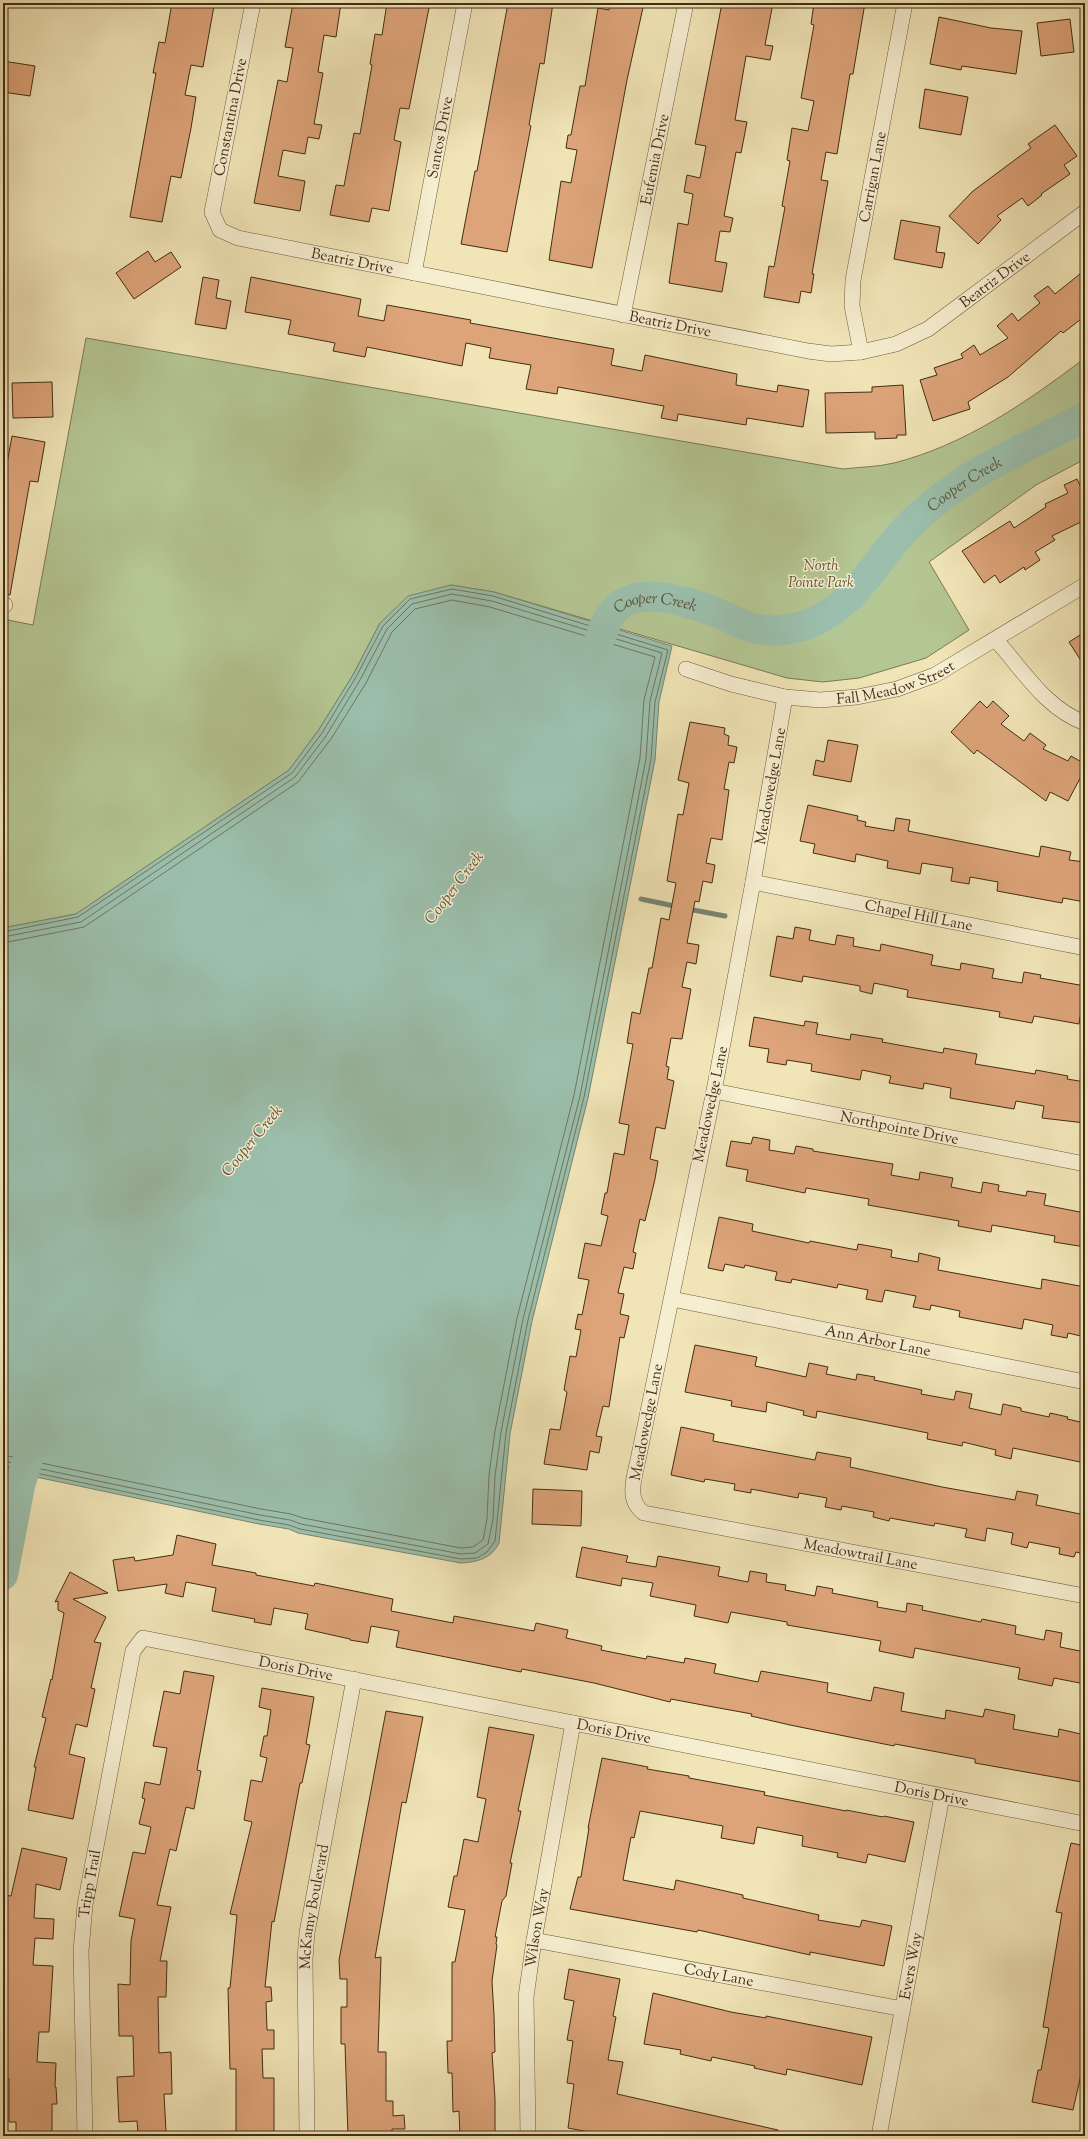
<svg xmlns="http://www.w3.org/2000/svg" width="1088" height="2139" font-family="'Sorts Mill Goudy',serif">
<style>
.green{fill:#b4c693;stroke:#7c7a54}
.water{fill:#9bbfac;stroke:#78856f}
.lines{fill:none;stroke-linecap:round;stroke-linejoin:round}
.shore{stroke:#6f7660;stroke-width:1}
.stream{stroke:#78856f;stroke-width:5}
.river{stroke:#9bbfac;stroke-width:30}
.building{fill:#dda479;stroke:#432d14}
.street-casing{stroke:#6e5b3d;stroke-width:16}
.street{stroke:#f6eed0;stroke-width:15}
.labels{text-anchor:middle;stroke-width:3;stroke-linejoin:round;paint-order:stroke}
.street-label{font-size:15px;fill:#432d14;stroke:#f6eed0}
.park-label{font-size:15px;font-style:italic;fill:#5f5334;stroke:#f6eed0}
.water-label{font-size:16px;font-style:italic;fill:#59523a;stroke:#f6eed0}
</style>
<rect width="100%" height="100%" fill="#f1e5b7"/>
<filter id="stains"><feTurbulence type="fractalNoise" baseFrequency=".005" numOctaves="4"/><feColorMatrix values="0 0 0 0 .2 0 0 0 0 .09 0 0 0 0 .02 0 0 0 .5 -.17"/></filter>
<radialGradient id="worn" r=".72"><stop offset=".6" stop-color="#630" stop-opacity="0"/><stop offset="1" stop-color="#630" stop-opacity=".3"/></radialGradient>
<path class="green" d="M86,338L843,469C859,467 878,467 894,463C965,445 1027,402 1085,358V459L1036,485L929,562L969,630L926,658L859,678L823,682L787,678L494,592L451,585L380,623L353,675L318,731L289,770L76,914L3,928V619L33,625Z"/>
<path class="water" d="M451,585L494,592L672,646L659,702L655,760L588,1098L532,1321L510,1434L499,1543C491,1559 477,1562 461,1563L298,1533L289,1529L259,1524L3,1470V928L76,914L289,770L318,731L353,675L380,623L408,596Z"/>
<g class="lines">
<g class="shore">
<path d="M3,932L78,917L292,773L322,733L356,677L383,626L410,599L452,589L493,596L668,650L655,702L651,759L584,1097L528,1320L506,1433L495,1541L487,1552L477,1558L461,1559L300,1529L289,1525L259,1520L3,1466"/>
<path d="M3,937L81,922L295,777L326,736L360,680L387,629L412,604L452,594L492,601L662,653L650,701L646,759L580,1096L523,1319L501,1432L495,1476L493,1519L488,1544L475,1553L461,1554L301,1524L290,1520L260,1515L3,1461"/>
<path d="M3,943L84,927L298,782L331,739L366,683L392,632L415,609L452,600L490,607L655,657L644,700L640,758L574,1095L517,1318L495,1431L489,1475L487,1519L483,1540L473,1547L461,1548L303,1518L291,1514L261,1509L3,1455"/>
</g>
<g class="stream">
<path d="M641,899L679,907"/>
<path d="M688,909L725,916"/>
</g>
<g class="river">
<path id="s1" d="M591,664C597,647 602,627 612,613C634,582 693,603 722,615C732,619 742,625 753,628C769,632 788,631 805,625C850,610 872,568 901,534C911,523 922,513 933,504C977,467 1034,444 1085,417"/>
<path d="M3,1575L20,1486L35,1435"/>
</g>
</g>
<g class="building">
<path d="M172,3H195L214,6L203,67L191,65L185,95L196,97L191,128L181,178L171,176L162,222L130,217L156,73H153L159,42L165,43Z"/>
<path d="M293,3H341L336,37L324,35L318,72L323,73L314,124L322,125L319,139L308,137L305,154L283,150L278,176L305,181L300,211L254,203L278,80L287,82L293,48L285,47Z"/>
<path d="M387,3H430L409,109L400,108L394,140L401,142L389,211L372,208L369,222L330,215L336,185L344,186L354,133L360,134L372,65L370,64L375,34L382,35Z"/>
<path d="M508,3H553L544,64L540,63L529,125L531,126L507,252L461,244L475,171H477Z"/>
<path d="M610,3H644L627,80L592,268L549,260L561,181L571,183L577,150L566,148L568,135H571L580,86H585L598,8L609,10Z"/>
<path d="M722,3H773L765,45L773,46L770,60L746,56L735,120L747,122L741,153L736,152L724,216L733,218L730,232L720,231L715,261L727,263L722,292L669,283L678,223L688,225L693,194L684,192L687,175L700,178L706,146L695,144Z"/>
<path d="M814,3H865L853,74H850L837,154L826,152L821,180L828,181L812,274H814L811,293L801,291L799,303L764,297L769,266L774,267L785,207L782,206L790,161L787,160L792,128L808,131L814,101L801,98L814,25L811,24Z"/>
<path d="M939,17L991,28L1022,31L1016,74L962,66L961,70L930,64Z"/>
<path d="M1070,19L1074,52L1041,56L1037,23Z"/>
<path d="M3,61L35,66L30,96L3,92Z"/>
<path d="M925,89L968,97L961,135L919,128Z"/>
<path d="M1055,125L1077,156L1064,165L1070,174L1041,194L1042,195L1028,206L1022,198L997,216L1001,220L978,244L949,216L973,191L1031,148L1028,144Z"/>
<path d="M901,220L940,227L936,252L945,253L942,268L894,259Z"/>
<path d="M148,251L155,262L171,252L181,267L134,299L116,273Z"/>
<path d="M1085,270V316L1063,333L1061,331L1008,377L968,402L970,409L933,421L920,380L937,375L934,368L963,358L961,354L974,345L980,355L1008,338L997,326L1012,313L1018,321L1040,303L1034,296L1048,286L1055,294Z"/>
<path d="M203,277L219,280L216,298L231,301L226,329L195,324Z"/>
<path d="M251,277L361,299L358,316L384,321L387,305L471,320L470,323L614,349L611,365L642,371L645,355L737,374L736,385L777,392L778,385L809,390L803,427L747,418L746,425L678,414L677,421L661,418L664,406L558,387L557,394L526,389L531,365L489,358L491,348L466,343L462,366L367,347L365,357L333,351L335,343L288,334L291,320L245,312Z"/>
<path d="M52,382L53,417L13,418L12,383Z"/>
<path d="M903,385L906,435H897V438L875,439V432L826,433L825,393L872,392V387Z"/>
<path d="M12,436L45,442L38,482L30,481L10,595L3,594V485Z"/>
<path d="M1077,479L1085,496V520L1052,536L1055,540L1035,552L1040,560L1025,570L1024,567L1000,583L995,575L984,583L962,551L1010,521L1014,528L1046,507L1045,504L1068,493L1064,485Z"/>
<path d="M1085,632V667L1069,642Z"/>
<path d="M980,701L987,708L993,701L1009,716L1001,724L1024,741L1030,733L1046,745L1043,749L1068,761L1071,756L1085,764V769L1068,801L1050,792L1046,801L977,750L974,754L951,732Z"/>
<path d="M690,722L725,728L724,734L729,736L728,745L737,747L734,763L729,762L724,789L729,790L722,840L711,838L706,863L715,865L712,883L703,881L699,902L695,901L687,943L699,945L696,964L687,962L682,987L691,989L682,1039L671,1038L666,1066L669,1067L667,1079L674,1081L665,1129L656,1127L650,1159L658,1161L655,1179L645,1221L640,1219L633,1252L636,1253L633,1269L624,1267L618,1293L624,1294L620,1314L629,1316L624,1338L620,1337L609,1407L603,1406L596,1436L602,1437L599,1453L590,1451L587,1470L544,1464L550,1429L560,1430L567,1392L564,1390L570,1356L576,1357L581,1330L575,1329L578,1314L582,1315L589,1280L578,1278L585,1243L601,1246L608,1216L601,1214L605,1193H607L614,1153L624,1155L629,1125L619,1123L633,1044L627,1043L632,1012L640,1014L649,968H652L661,918L669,920L676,883L667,881L678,814L683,815L689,783L678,780Z"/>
<path d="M828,740L858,745L851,782L813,775L816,760L824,762Z"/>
<path d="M808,805L858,816L857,820L866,822L865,826L894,831L896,818L910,820L908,831L1039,857L1041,846L1071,852L1069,860L1085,862V902L1063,898L1062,903L997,891L998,882L970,877L969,884L951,881L953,868L922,863L920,874L887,868L888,861L856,854L855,862L813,853L815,844L800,841Z"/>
<path d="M795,927L811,930L809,940L835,945L837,935L854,938L853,946L880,951L881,944L933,955L931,965L960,970L961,963L994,969L992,978L1022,983L1024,972L1041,975L1040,978L1085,986L1079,1024L1034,1016L1032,1023L999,1017L1000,1012L907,997L908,990L874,983L872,994L860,991V986L803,976L802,982L770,976L777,936L793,939Z"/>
<path d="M754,1017L804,1026L805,1021L818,1023L816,1034L850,1040L851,1034L883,1039L882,1042L943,1053L944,1048L977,1054L975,1064L1035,1074L1036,1070L1068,1076L1067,1079L1085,1082V1123L1042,1118L1044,1106L1016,1101L1014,1109L950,1098L951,1088L924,1083L923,1089L889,1083L891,1076L862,1070L860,1080L811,1071L812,1064L787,1060L786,1065L767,1062L769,1049L749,1046Z"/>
<path d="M753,1137L770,1140L769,1150L794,1154L796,1146L813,1149V1151L893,1164L891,1175L919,1180L920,1172L953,1178L951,1187L981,1193L983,1182L999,1185L998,1191L1026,1196L1027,1191L1046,1194L1044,1205L1085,1213V1247L1054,1242L1055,1236L992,1225L991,1232L958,1226L959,1221L868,1205L869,1199L806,1188L805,1193L746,1181L748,1170L726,1166L731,1141L751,1144Z"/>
<path d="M719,1217L753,1224L752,1231L809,1243L810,1241L857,1250L858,1244L892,1250L891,1257L918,1262L919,1253L940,1258L938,1270L1041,1289L1042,1279L1085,1287V1337L1068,1333L1067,1338L1051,1335L1053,1325L1024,1319L1022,1329L959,1317L960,1311L931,1305L930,1310L913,1307L916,1296L885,1290L882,1302L866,1299L868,1290L838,1284L837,1288L792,1279L791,1283L775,1280L777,1272L745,1265L744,1268L725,1264L723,1271L708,1268Z"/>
<path d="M695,1345L757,1357L755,1366L806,1377L809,1363L828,1367L826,1374L856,1380L857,1374L875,1377L874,1380L922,1390L921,1394L954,1400L956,1391L972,1394L969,1408L1001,1415L1003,1404L1021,1408V1411L1049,1417L1050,1413L1068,1417L1067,1419L1085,1423V1463L1013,1448L1011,1459L995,1455L996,1450L963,1442L962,1446L927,1439L928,1433L817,1411L816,1418L803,1415L804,1411L767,1402L766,1412L731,1406L732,1401L685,1392Z"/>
<path d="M681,1427L714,1434L713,1441L815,1460L817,1452L851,1458L850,1467L942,1487L1015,1500L1017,1491L1038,1495L1036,1505L1085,1515V1554L1076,1552L1074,1557L1059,1554L1060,1548L1029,1542L1027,1548L1011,1544L1013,1533L987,1528L985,1541L965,1537L967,1529L935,1523L934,1526L890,1518L889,1521L873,1517L874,1512L842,1506L841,1510L825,1507L827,1498L799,1493L798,1498L751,1489V1493L734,1490L735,1484L705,1479L704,1482L671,1475Z"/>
<path d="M533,1489L582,1491L581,1526L532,1524Z"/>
<path d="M177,1535L216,1544L212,1565L256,1573V1575L314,1586L315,1583L393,1599L391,1611L453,1623L454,1616L534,1631L536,1623L568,1630L566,1638L602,1646L601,1650L646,1659L647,1656L684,1663L685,1658L716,1664L714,1673L758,1682L761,1671L828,1683L827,1692L871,1701L874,1687L904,1693L901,1711L945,1719L946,1710L983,1717L985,1709L1015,1715L1013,1729L1058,1737L1059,1729L1085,1735V1765L1082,1782L975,1763V1759L895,1744L894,1746L790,1725L751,1716L752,1714L708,1706L671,1699L670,1702L594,1683L522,1669L521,1672L396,1647L399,1631L371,1626L368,1643L350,1640V1639L305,1629L308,1614L274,1608L271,1625L254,1622L255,1619L212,1611L216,1588L186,1582L183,1597L165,1593L167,1584L118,1591L113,1560L134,1557L135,1561L173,1555Z"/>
<path d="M582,1547L628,1556L626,1562L656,1567L658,1556L720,1567L718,1576L748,1582L750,1571L767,1574L766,1582L786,1585L785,1590L815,1596L817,1586L833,1589L832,1593L878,1602L877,1607L906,1612L907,1603L923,1606L922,1610L981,1622L982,1619L1016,1626L1015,1634L1044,1640L1046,1630L1062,1633L1060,1647L1085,1652V1684L1054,1678L1052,1686L1018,1679L1020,1668L915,1648L913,1658L879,1651L881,1641L787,1625V1622L731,1612L728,1623L694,1616L696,1605L650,1596L653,1583L622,1578L621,1586L576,1577Z"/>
<path d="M70,1572L108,1593L73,1599L106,1617L94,1642L101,1643L91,1688L95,1689L87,1727L76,1724L69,1754L85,1758L73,1819L28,1810L36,1767H34L46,1718L42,1717L51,1679L52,1680L64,1613L58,1610V1601L55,1602Z"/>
<path d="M184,1671L214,1676L197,1770L201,1771L194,1809L186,1807L176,1851L170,1849L157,1905L171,1907L160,1961H167L166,1997H158L159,2053L171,2052L172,2094H164L166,2132L138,2133L137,2121L119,2122L117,2077L134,2076L133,2036H119L118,1984L130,1985L131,1941L135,1919L119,1916L133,1852L145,1854L151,1827L139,1824L145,1799L142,1798L145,1782L160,1785L167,1748L153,1746L164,1691L180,1694Z"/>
<path d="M262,1688L314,1697L306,1744L310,1745L302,1783H300L274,1922L272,1921L265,1987H271L272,2001L266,2002L267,2030H274V2049H262L263,2078H274V2136H236V2069H230L228,1988H230L237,1915L230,1914L252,1822L244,1820L251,1780L262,1782L267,1758L260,1756L264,1736H267L271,1710L259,1707Z"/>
<path d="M386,1711L423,1717L406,1803L402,1802L375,1958L381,1957L378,2052H386V2101H393V2116L404,2115L405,2129H392V2136H348L345,2044H341V2007H347V1979H340L339,1960Z"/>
<path d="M489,1727L534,1735L518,1811H521L510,1863H512L506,1896L502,1901L495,1937H497L496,1944L497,1945L492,1981L494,2015L495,2052L492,2053L495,2099V2136H460L459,2111L453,2112L452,2073H448L447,2041H452V1962H455L465,1910L448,1907L454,1876H457L464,1839L478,1842L486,1799L477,1797Z"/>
<path d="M602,1758L648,1767L647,1769L689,1776V1778L765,1792L764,1795L846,1811V1810L883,1817L884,1816L914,1822L905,1862L868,1854L866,1863L837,1857L838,1853L802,1846L803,1836L757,1827L754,1844L721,1838L723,1826L640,1811L634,1838L631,1837L623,1880L674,1890L676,1880L743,1895V1898L819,1915L818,1920L860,1927L862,1920L892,1926L884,1966L810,1952V1955L698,1930L697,1932L570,1909L578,1877H581L589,1828H588Z"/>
<path d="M1071,1843L1085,1846V2057L1073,2110L1032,2102L1038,2070H1041L1049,2028L1043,2027L1062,1913L1056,1912Z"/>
<path d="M22,1848L67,1858L60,1890L36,1884L34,1918L54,1919L53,1939L35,1938L33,1965L53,1966L49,2032H39L37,2062L56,2063L55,2087H56L57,2104H52V2136H16V2122H9V2079H3L6,2031H3V1895L11,1896Z"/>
<path d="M569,1969L620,1979L613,2016L616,2017L608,2060L623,2062L617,2094L778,2130V2136H610L568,2128L574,2084L567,2083L573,2041L567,2040L574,2001L564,1999Z"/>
<path d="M653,1993L731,2012L766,2018V2016L872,2037L862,2085L787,2069L786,2075L754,2068L755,2066L712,2057L711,2061L680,2054L681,2050L644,2044Z"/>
</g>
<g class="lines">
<defs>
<g id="street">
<path id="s2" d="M253,3L212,212L220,230L238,238L808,351L831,354L861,352L896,344L928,329L1085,212"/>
<path id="s3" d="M414,273L465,3"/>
<path id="s4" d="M623,315L686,3"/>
<path id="s5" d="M861,352L852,306L853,280L905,3"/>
<path d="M3,604L5,605"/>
<path d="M996,640C1023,670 1045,708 1085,723"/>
<path id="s6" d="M686,669L731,684L785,697L820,700L857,697L897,689L935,675L1085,585"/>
<path id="s7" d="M785,697L753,882L714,1091L638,1460C634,1478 626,1501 644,1513L1085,1596"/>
<path id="s8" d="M753,882L1085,948"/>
<path id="s9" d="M714,1091L1085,1164"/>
<path id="s10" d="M672,1299L1085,1382"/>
<path id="s11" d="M534,1940L903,2009"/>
<path id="s12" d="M85,2136L81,1951L85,1905L133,1651L143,1638L1085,1824"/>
<path id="s13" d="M307,2136L305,1959L307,1933L354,1679"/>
<path id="s14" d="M528,2136L526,1997L534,1940L573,1723"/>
<path id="s15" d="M879,2136L942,1796"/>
</g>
</defs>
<use href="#street" class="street-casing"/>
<use href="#street" class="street"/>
</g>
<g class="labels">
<g class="street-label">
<text transform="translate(230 117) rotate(-79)" y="5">Constantina Drive</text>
<text dy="5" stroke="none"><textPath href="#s3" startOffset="138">Santos Drive</textPath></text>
<text dy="5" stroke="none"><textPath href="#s4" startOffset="159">Eufemia Drive</textPath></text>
<text dy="5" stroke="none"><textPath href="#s5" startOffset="178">Carrigan Lane</textPath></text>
<text dy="5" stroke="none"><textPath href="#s2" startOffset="369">Beatriz Drive</textPath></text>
<text dy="5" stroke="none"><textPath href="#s2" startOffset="1041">Beatriz Drive</textPath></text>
<text dy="5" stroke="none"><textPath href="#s2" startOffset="693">Beatriz Drive</textPath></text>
<text dy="5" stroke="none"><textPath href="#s6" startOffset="216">Fall Meadow Street</textPath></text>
<text transform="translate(770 786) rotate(-80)" y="5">Meadowedge Lane</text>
<text dy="5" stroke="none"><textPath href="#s8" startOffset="169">Chapel Hill Lane</textPath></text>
<text transform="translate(710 1104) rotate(-78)" y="5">Meadowedge Lane</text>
<text dy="5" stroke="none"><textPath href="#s9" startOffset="189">Northpointe Drive</textPath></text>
<text dy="5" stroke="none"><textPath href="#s10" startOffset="210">Ann Arbor Lane</textPath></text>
<text transform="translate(646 1422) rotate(-79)" y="5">Meadowedge Lane</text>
<text dy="5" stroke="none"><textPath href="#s7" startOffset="1055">Meadowtrail Lane</textPath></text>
<text dy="5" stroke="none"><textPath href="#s12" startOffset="662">Doris Drive</textPath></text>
<text dy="5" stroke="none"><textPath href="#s12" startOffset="986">Doris Drive</textPath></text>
<text dy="5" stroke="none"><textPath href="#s12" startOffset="1310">Doris Drive</textPath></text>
<text dy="5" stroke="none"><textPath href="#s12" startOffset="253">Tripp Trail</textPath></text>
<text dy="5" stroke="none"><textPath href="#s13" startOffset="230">McKamy Boulevard</textPath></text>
<text dy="5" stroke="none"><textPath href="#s14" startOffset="209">Wilson Way</textPath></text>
<text dy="5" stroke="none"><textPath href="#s15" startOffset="173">Evers Way</textPath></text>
<text dy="5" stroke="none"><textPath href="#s11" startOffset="188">Cody Lane</textPath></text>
</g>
<g class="park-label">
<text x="821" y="570">North<tspan x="821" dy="17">Pointe Park</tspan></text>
</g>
<g class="water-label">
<text dy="6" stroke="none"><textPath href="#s1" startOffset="475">Cooper Creek</textPath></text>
<text dy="6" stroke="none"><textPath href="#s1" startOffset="103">Cooper Creek</textPath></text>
<text transform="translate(453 887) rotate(-53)" y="6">Cooper Creek</text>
<text transform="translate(251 1140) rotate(-51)" y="6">Cooper Creek</text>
</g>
</g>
<rect width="1088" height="2139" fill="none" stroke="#f1e5b7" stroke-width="16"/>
<rect x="4" y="4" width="1080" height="2131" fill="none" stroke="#432d14" stroke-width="2"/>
<rect x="8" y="8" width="1072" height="2123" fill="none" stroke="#432d14"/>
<rect width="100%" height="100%" filter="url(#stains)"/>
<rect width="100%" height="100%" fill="url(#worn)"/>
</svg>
